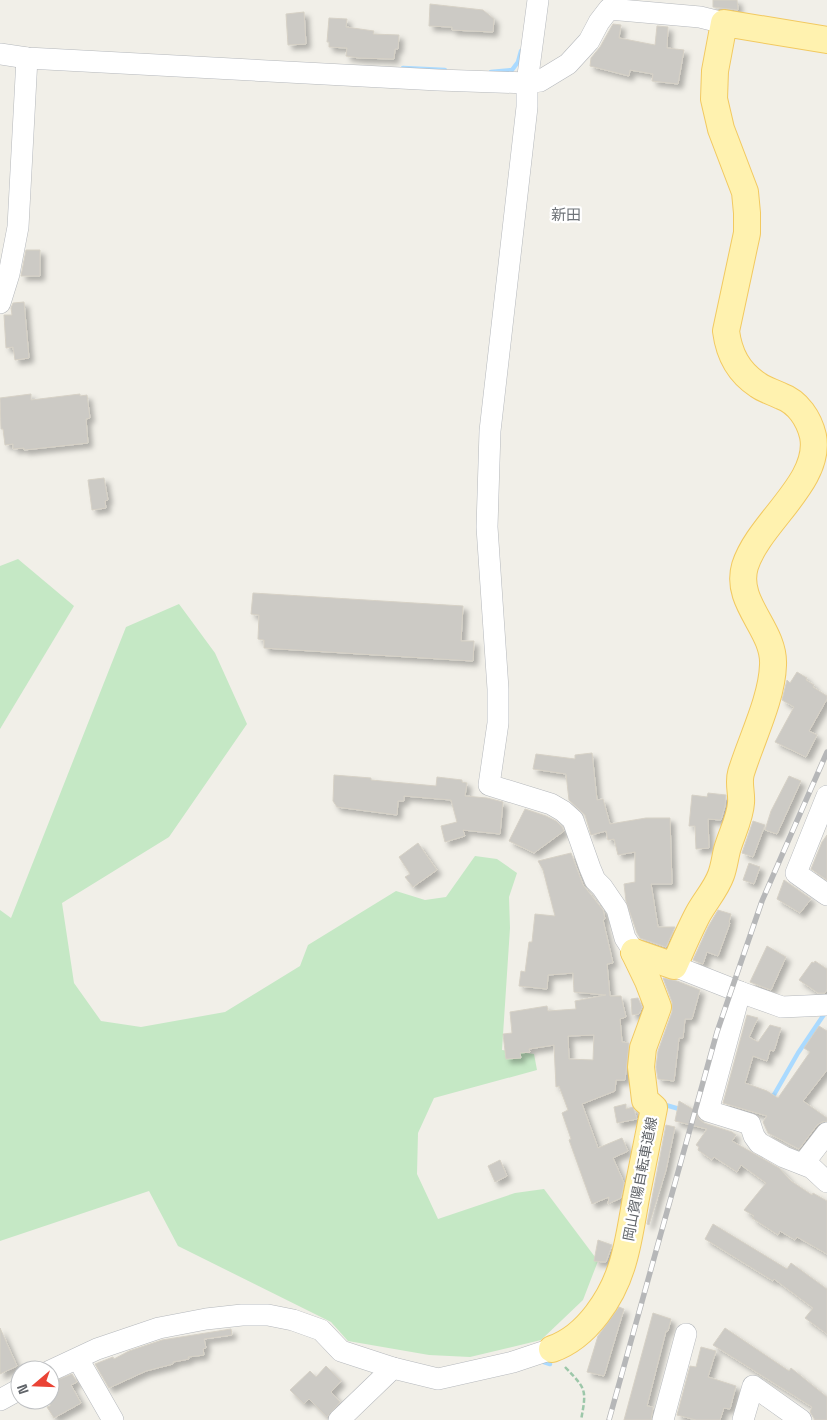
<svg xmlns="http://www.w3.org/2000/svg" width="827" height="1420" font-family="'Space Grotesk','Noto Sans JP',sans-serif">
<style>
.green{fill:#c5e8c5}
.lines{fill:none;stroke-linecap:round;stroke-linejoin:round}
.stream{stroke:#aadaff;stroke-width:4.5}
.building{fill:#cccac5;stroke:#d6d1c6;fill-rule:evenodd;filter:url(#shadow)}
.minor-casing{stroke:#b5b8bc;stroke-width:22}
.major-casing{stroke:#f2c960;stroke-width:28}
.path{stroke:#9cc7a9;stroke-width:2.5;stroke-dasharray:5 2.5;stroke-linecap:butt}
.minor{stroke:#fff;stroke-width:21}
.major{stroke:#fff2af;stroke-width:26}
.rail-casing{stroke:#b6b7b8;stroke-width:5.5}
.rail{stroke:#fff;stroke-width:4;stroke-dasharray:11;stroke-linecap:butt}
.labels{text-anchor:middle;stroke-width:4.5;stroke-linejoin:round;paint-order:stroke}
.street-label{font-size:14px;fill:#5f6368;stroke:#fff}
.neighbourhood-label{font-size:15px;fill:#70757a;stroke:#fff}
</style>
<defs>
<filter id="shadow"><feDropShadow dx="4.5" dy="4.5" stdDeviation="2.5" flood-color="#0004"/></filter>
</defs>
<rect width="100%" height="100%" fill="#f1efe8"/>
<g class="green">
<path d="M18,559L74,606L0,729V566Z"/>
<path d="M179,604L215,653L247,724L169,837L62,903L74,983L101,1021L141,1027L225,1012L300,966L308,945L396,891L425,900L446,897L475,856L497,859L517,873L509,897L510,928L502,1050L534,1054L537,1070L434,1098L418,1133L417,1174L438,1219L515,1193L544,1189L598,1261L583,1300L541,1340L470,1357L429,1355L348,1341L331,1322L178,1246L149,1191L0,1241V910L11,918L126,627Z"/>
</g>
<g class="lines">
<g class="stream">
<path d="M403,68L445,70"/>
<path d="M491,72L512,70L518,62L521,51"/>
<path d="M771,1100L798,1053L825,1013"/>
<path d="M662,1104L683,1110"/>
<path d="M541,1361L550,1364"/>
</g>
</g>
<g class="building">
<path d="M713,0H737L738,10L713,7Z"/>
<path d="M430,4L483,10L494,19L493,32L452,30V27L429,26Z"/>
<path d="M304,12L306,44L288,45L286,14Z"/>
<path d="M329,18L347,19L346,27L374,31L373,34L399,35L398,49H395L394,59L359,58L346,56L347,48L329,47V42H327Z"/>
<path d="M613,24L621,25L619,38L655,45L657,26L668,27L667,48L684,50L678,84L652,81L653,74L630,70L629,76L590,66L591,58L600,47Z"/>
<path d="M26,250H40V276H21Z"/>
<path d="M24,302L29,358L15,360L13,347L6,348L4,315H12L11,308L13,303Z"/>
<path d="M31,394V400L80,394V396L87,395L90,418L86,419L88,443L24,450V448L13,449V444L5,445L3,429H1L0,398Z"/>
<path d="M104,478L108,500L105,501L106,508L92,510L88,480Z"/>
<path d="M253,593L463,606L461,641H474L473,661L264,648V640L258,639L259,615L251,614Z"/>
<path d="M797,672L807,678L806,680L814,685L813,687L827,696V699L809,731L817,735L806,757L775,742L794,707L782,700L787,680L790,683Z"/>
<path d="M592,753L597,800L603,799L610,824L646,818H670L672,884H651L658,927H675L666,947L640,938L637,933L626,901L624,884L635,882V852L618,855L614,839L608,840L606,831L591,835L585,815L569,800L566,774L533,769L536,754L575,759V755Z"/>
<path d="M334,775L371,778V780L436,786L437,777L462,780V782L467,783L465,796L487,798L503,802L500,834L463,830L465,836L445,842L441,826L457,822L451,800L404,796V801H398L397,815L337,807L333,801Z"/>
<path d="M789,776L801,781L777,834L765,830L771,811Z"/>
<path d="M708,793L726,795L725,806L721,820L708,819L709,848L696,849L695,826H689L692,795L707,797Z"/>
<path d="M525,809L546,816L556,821L562,827L564,831L534,853L509,841Z"/>
<path d="M753,821L765,825L753,857L742,853Z"/>
<path d="M827,835V880L811,869L822,842Z"/>
<path d="M418,843L437,870L413,887L405,877L410,874L399,857Z"/>
<path d="M571,853L583,885L603,910L605,919L603,920L613,963L607,964L610,996H621L626,1017L620,1019L622,1042L629,1043L625,1080H616L615,1091L582,1104L598,1148L622,1138L628,1151L613,1158L624,1183L621,1198L608,1204L609,1197L592,1204L569,1140L571,1139L562,1113L568,1110L559,1086L556,1087L554,1045L529,1049L530,1052L520,1053L521,1058L506,1059L503,1034L512,1033L510,1012L547,1006L548,1011L576,1009L575,1001L606,995L574,992L573,973L548,975L547,989L519,986L521,971L525,972L529,942H532L535,914L555,916L543,870L538,861ZM594,1035L593,1060L569,1059L568,1036Z"/>
<path d="M749,863L760,867L754,884L743,880Z"/>
<path d="M784,880L811,899L800,913L777,899Z"/>
<path d="M718,910L731,914L729,922L730,923L718,956L707,952L703,964L693,960L708,927Z"/>
<path d="M767,946L786,957L771,990L750,982Z"/>
<path d="M815,961L827,969V989L825,993H818L799,980L812,962L814,963Z"/>
<path d="M663,978L677,981L700,990L692,1019H685L683,1038H679L674,1081L658,1079L656,1067L658,1051L672,1012V1002Z"/>
<path d="M638,998L642,1007L639,1014L632,1015L631,999Z"/>
<path d="M747,1015L758,1018L749,1037L758,1042L770,1025L781,1028L774,1051L770,1050L767,1061L753,1056L745,1083L767,1091L778,1098L810,1052L804,1048L819,1026L827,1031V1070L803,1101L827,1118V1121L822,1122L817,1125L799,1149L768,1133L763,1122L767,1116L723,1103Z"/>
<path d="M679,1101L696,1111L699,1119L704,1123L732,1132L736,1135L732,1141L779,1168L791,1181L812,1195L813,1193L827,1201V1254L797,1237L795,1240L780,1231L778,1235L752,1218L754,1216L744,1210L766,1183L741,1165L737,1172L714,1157L712,1160L698,1150L699,1147L696,1145L707,1129L675,1121Z"/>
<path d="M626,1104V1109L633,1107L637,1119L617,1123L614,1107Z"/>
<path d="M666,1125L675,1127L666,1170L649,1225L647,1224Z"/>
<path d="M500,1160L507,1176L495,1182L488,1166Z"/>
<path d="M713,1224L787,1269L791,1263L827,1289V1334L805,1318L813,1308L774,1279L773,1281L705,1239Z"/>
<path d="M598,1240L612,1245L606,1262L594,1261Z"/>
<path d="M619,1307L624,1309L604,1376L587,1372L598,1336Z"/>
<path d="M653,1313L671,1319L668,1331H666L647,1406L653,1407L651,1420H624Z"/>
<path d="M0,1328L17,1366L0,1374Z"/>
<path d="M725,1328L789,1371L791,1368L827,1397V1420H815L810,1412L812,1407L713,1345Z"/>
<path d="M231,1329L232,1335L204,1339L206,1348L203,1349L204,1355L188,1357L189,1359L173,1362V1364L146,1371L109,1388L95,1364L113,1357L114,1359L129,1351L162,1340Z"/>
<path d="M701,1347L716,1351L708,1377L736,1386L730,1409L724,1408L720,1420H696L677,1415L690,1366L696,1367Z"/>
<path d="M326,1366L341,1381L331,1392L340,1402L327,1417L309,1399L304,1404L290,1390L310,1371L316,1377Z"/>
<path d="M72,1374L77,1382L71,1385L81,1403L54,1418L47,1407L50,1406V1383Z"/>
</g>
<g class="lines">
<defs>
<g id="minor">
<path d="M538,0L527,83V107L490,431L487,527L498,689V723L489,785L551,804L563,811L573,820L590,868L595,880L602,887L617,909L625,938L634,952"/>
<path d="M0,54L27,58L438,80L527,83L540,81L568,64L589,41L599,22L609,9L700,17L724,23"/>
<path d="M0,303L9,274L18,227L27,58"/>
<path d="M827,796L796,873L827,895"/>
<path d="M674,966L740,992L782,1007L827,1005"/>
<path d="M740,992L708,1111L750,1124L754,1136L759,1143L784,1157L812,1168L827,1182"/>
<path d="M803,1164L827,1133"/>
<path d="M78,1359L113,1420"/>
<path d="M50,1371L97,1349L159,1328L206,1319L242,1315H268L293,1320L321,1330L341,1351L393,1368L438,1379L513,1362L552,1349"/>
<path d="M0,1400L20,1389"/>
<path d="M339,1420L393,1368"/>
<path d="M663,1420L686,1334"/>
<path d="M743,1420L753,1386L801,1420"/>
</g>
<g id="major">
<path d="M634,952L674,966C682,948 689,931 698,914C705,901 716,889 721,875C724,867 725,858 727,850C731,835 740,819 741,803C742,793 738,783 741,773C751,740 772,699 773,665C775,629 734,603 745,566C759,522 822,482 813,436C809,419 798,402 781,396C773,392 765,390 758,385C738,372 729,354 726,331L747,233V213L745,192L721,129L714,99L715,71L724,23L827,40"/>
<path d="M552,1349C587,1337 613,1297 623,1262C629,1242 632,1220 636,1198C642,1168 648,1138 654,1108L645,1100L641,1067L643,1048L658,1007L648,981L634,952"/>
</g>
</defs>
<use href="#minor" class="minor-casing"/>
<use href="#major" class="major-casing"/>
<path class="path" d="M565,1367C586,1389 587,1389 581,1420"/>
<use href="#minor" class="minor"/>
<use href="#major" class="major"/>
<defs>
<path id="rail" d="M609,1420L717,1032L762,901L827,752"/>
</defs>
<use href="#rail" class="rail-casing"/>
<use href="#rail" class="rail"/>
</g>
<g class="labels">
<g class="street-label">
<text transform="translate(640 1179) rotate(-79)" y="5">岡山賀陽自転車道線</text>
</g>
<g class="neighbourhood-label">
<text x="566" y="220">新田</text>
</g>
</g>
<g transform="translate(35 1385) rotate(251)"><circle r="24" fill="#ffffff" stroke="#bfc1c3"/>
<path d="M0-4L9 19L0 12L-9 19Z" fill="#ea4335"/>
<text y="-8" font-size="14" font-weight="bold" text-anchor="middle" fill="#5f6368">N</text>
</g>
</svg>
